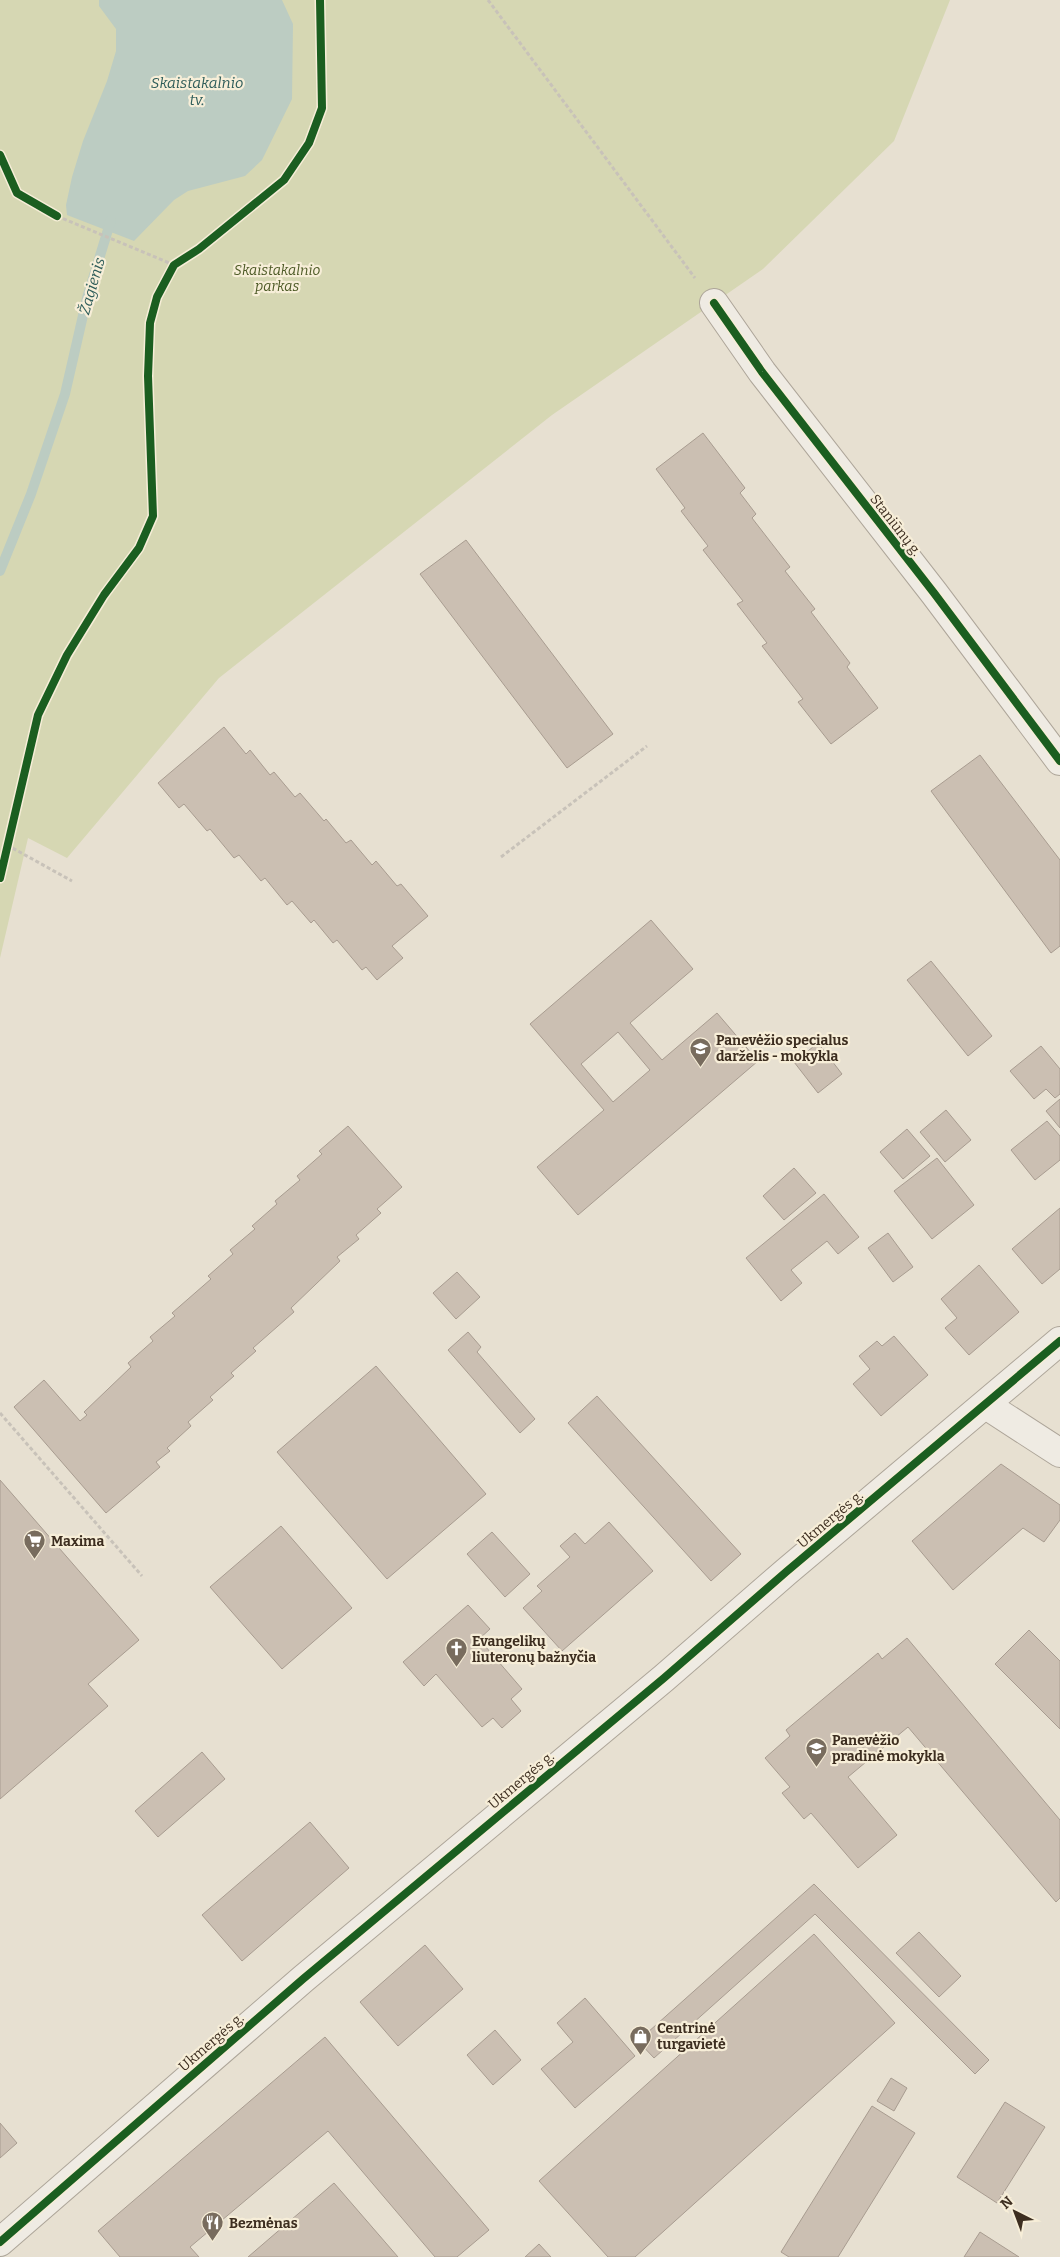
<svg xmlns="http://www.w3.org/2000/svg" width="1060" height="2257" font-family="Bitter,serif">
<style>
.green{fill:#d6d7b3}
.water{fill:#bcccc2}
.lines{fill:none;stroke-linecap:round;stroke-linejoin:round}
.stream{stroke:#bcccc2;stroke-width:10}
.building{fill:#cbbfb2;stroke:#a89c90;fill-rule:evenodd}
.minor-casing{stroke:#ada599;stroke-width:30}
.path{stroke:#c8c2b9;stroke-width:3;stroke-dasharray:4 2.5;stroke-linecap:butt}
.minor{stroke:#efebe3;stroke-width:28}
.cycleway-casing{stroke:#f7eed8;stroke-width:11}
.cycleway{stroke:#1b5e20;stroke-width:8}
.labels{text-anchor:middle;stroke-width:4.5;stroke-linejoin:round;paint-order:stroke}
.park-label{font-size:14px;font-style:italic;fill:#4d5a26;stroke:#f7eed8}
.street-label{font-size:14px;fill:#3d2e20;stroke:#f7eed8}
.poi-label{font-size:14px;font-weight:bold;fill:#3d2e20;stroke:#f7eed8;text-anchor:start}
.water-label{font-size:15px;font-style:italic;fill:#2f5d5a;stroke:#f7eed8}
</style>
<rect width="100%" height="100%" fill="#e7e0d1"/>
<path class="green" d="M0,0H950L894,141L763,269L552,415L219,678L67,858L28,838L0,958Z"/>
<path class="water" d="M99,0H282L293,24L292,99L262,160L245,176L188,191L174,200L134,241L67,215L66,205L72,177L83,141L107,81L116,51V29L99,6Z"/>
<g class="lines">
<path class="stream" d="M0,571L31,494L65,394L87,298L111,220"/>
</g>
<g class="building">
<path d="M703,433L745,488L740,493L756,514L752,518L790,567L785,571L815,609L811,612L850,663L847,667L878,708L831,744L798,702L803,699L762,646L767,643L737,604L743,601L703,550L708,546L681,511L685,508L656,469Z"/>
<path d="M466,540L613,734L567,768L420,574Z"/>
<path d="M224,727L246,754L250,750L270,775L274,772L295,797L300,793L324,821L326,819L346,843L351,840L372,865L376,861L397,886L401,884L428,916L392,946L403,958L377,980L366,967L362,970L337,940L333,943L314,920L311,923L292,901L287,905L265,878L261,881L239,855L234,858L210,829L207,831L184,804L179,808L158,783Z"/>
<path d="M980,755L1060,860V946L1051,953L931,791Z"/>
<path d="M651,920L693,969L630,1023L662,1060L717,1013L758,1061L578,1215L537,1167L604,1110L530,1024ZM618,1032L650,1070L613,1102L581,1064Z"/>
<path d="M931,961L992,1036L968,1056L907,980Z"/>
<path d="M818,1043L842,1074L818,1093L794,1062Z"/>
<path d="M1041,1046L1060,1069V1094L1055,1098L1046,1089L1034,1099L1010,1071Z"/>
<path d="M1060,1099V1128L1046,1111Z"/>
<path d="M946,1110L971,1140L945,1162L920,1132Z"/>
<path d="M1047,1121L1060,1136V1160L1035,1180L1011,1150Z"/>
<path d="M348,1126L402,1187L377,1209L381,1213L356,1235L359,1239L337,1257L340,1261L291,1308L294,1312L253,1348L256,1351L231,1373L234,1376L210,1397L213,1400L188,1422L191,1426L167,1448L170,1451L156,1462L160,1467L106,1513L14,1407L44,1380L80,1421L87,1415L84,1412L131,1367L128,1363L153,1341L150,1337L175,1316L172,1313L211,1279L208,1276L233,1254L230,1250L255,1229L252,1226L277,1204L275,1201L300,1180L297,1176L322,1154L319,1151Z"/>
<path d="M907,1129L930,1156L903,1179L880,1152Z"/>
<path d="M937,1158L974,1205L932,1239L894,1191Z"/>
<path d="M794,1168L816,1193L784,1220L763,1196Z"/>
<path d="M824,1194L859,1237L838,1254L827,1241L791,1270L802,1283L781,1301L746,1258Z"/>
<path d="M1060,1208V1269L1042,1284L1012,1249Z"/>
<path d="M888,1233L913,1267L893,1282L868,1248Z"/>
<path d="M979,1265L1019,1312L969,1355L945,1328L957,1318L941,1299Z"/>
<path d="M457,1272L480,1297L456,1319L433,1293Z"/>
<path d="M468,1332L481,1347L477,1352L535,1419L520,1433L448,1350Z"/>
<path d="M894,1336L928,1375L881,1416L853,1384L870,1369L859,1356L877,1341L882,1346Z"/>
<path d="M376,1366L486,1494L387,1579L277,1452Z"/>
<path d="M597,1396L741,1554L711,1581L568,1423Z"/>
<path d="M1001,1464L1060,1505V1520L1044,1542L1023,1528L953,1590L912,1541Z"/>
<path d="M0,1480L139,1640L88,1684L108,1706L0,1799Z"/>
<path d="M609,1522L653,1571L562,1651L523,1608L542,1591L537,1586L570,1557L560,1546L575,1533L585,1544Z"/>
<path d="M281,1526L352,1608L282,1669L210,1587Z"/>
<path d="M492,1532L530,1574L505,1597L467,1554Z"/>
<path d="M468,1605L490,1629L479,1639L522,1689L511,1699L521,1711L502,1728L493,1718L482,1727L436,1674L424,1686L403,1662Z"/>
<path d="M1029,1630L1060,1661V1729L995,1664Z"/>
<path d="M907,1638L1060,1820V1898L1056,1902L908,1727L848,1777L897,1835L858,1868L811,1813L804,1819L782,1793L790,1787L765,1758L790,1736L786,1730L878,1653L882,1659Z"/>
<path d="M202,1752L225,1779L158,1837L135,1811Z"/>
<path d="M310,1822L349,1868L242,1961L202,1915Z"/>
<path d="M814,1884L989,2060L975,2074L815,1914L654,2058L638,2041Z"/>
<path d="M919,1932L961,1976L939,1997L896,1953Z"/>
<path d="M814,1934L895,2023L635,2257H608L539,2181Z"/>
<path d="M425,1945L463,1989L398,2046L360,2002Z"/>
<path d="M585,1998L635,2056L575,2108L541,2069L573,2042L557,2023Z"/>
<path d="M495,2030L521,2060L493,2085L467,2055Z"/>
<path d="M325,2037L489,2230L457,2257H435L328,2131L190,2247L199,2257H120L98,2231Z"/>
<path d="M891,2078L907,2088L894,2111L877,2101Z"/>
<path d="M1005,2102L1045,2127L997,2203L957,2177Z"/>
<path d="M872,2106L915,2133L838,2257H789L781,2252Z"/>
<path d="M0,2123L17,2143L0,2158Z"/>
<path d="M334,2183L398,2257H248Z"/>
<path d="M980,2232L1019,2257H964Z"/>
<path d="M539,2244L551,2257H525Z"/>
</g>
<g class="lines">
<defs>
<g id="minor">
<path d="M714,303L762,372L934,593L1060,761"/>
<path d="M986,1405L1060,1453"/>
<path d="M0,2242L303,1979L664,1678L786,1572L1060,1341"/>
</g>
</defs>
<use href="#minor" class="minor-casing"/>
<g class="path">
<path d="M488,0L695,278"/>
<path d="M57,216L174,265"/>
<path d="M7,845L72,881"/>
<path d="M501,857L647,746"/>
<path d="M0,1413L142,1576"/>
</g>
<use href="#minor" class="minor"/>
<defs>
<g id="cycleway">
<path d="M0,155L17,193L57,216"/>
<path d="M714,303L762,372L934,593L1060,761"/>
<path d="M0,878L38,715L67,655L104,595L139,548L153,516L148,376L150,323L157,297L174,265L199,249L284,180L309,143L322,108L320,0"/>
<path d="M0,2242L303,1979L664,1678L786,1572L1060,1341"/>
</g>
</defs>
<use href="#cycleway" class="cycleway-casing"/>
<use href="#cycleway" class="cycleway"/>
</g>
<defs>
<symbol id="school-pin" viewBox="-11 -11 22 30"><path d="M0 17L-7.5 6A9.5 9.5 0 1 1 7.5 6Z" fill="#786c5e" stroke="#f7eed8"/><path d="M0-5L7-2L0 1L-7-2ZM-4 1L0 2.5L4 1V4Q0 6-4 4Z" fill="#fff"/></symbol>
<symbol id="supermarket-pin" viewBox="-11 -11 22 30"><path d="M0 17L-7.5 6A9.5 9.5 0 1 1 7.5 6Z" fill="#786c5e" stroke="#f7eed8"/><path d="M-6-5.5h2.5l.6 2H6L4.5 2H-2.5L-4.4-4H-6ZM-1.5 3.2a1.3 1.3 0 1 0 .1 0ZM3 3.2a1.3 1.3 0 1 0 .1 0Z" fill="#fff"/></symbol>
<symbol id="church-pin" viewBox="-11 -11 22 30"><path d="M0 17L-7.5 6A9.5 9.5 0 1 1 7.5 6Z" fill="#786c5e" stroke="#f7eed8"/><path d="M-1.2-6h2.4v3.5h3.3v2.4h-3.3V6h-2.4V-.1h-3.3v-2.4h3.3Z" fill="#fff"/></symbol>
<symbol id="shop-pin" viewBox="-11 -11 22 30"><path d="M0 17L-7.5 6A9.5 9.5 0 1 1 7.5 6Z" fill="#786c5e" stroke="#f7eed8"/><path d="M-5-2.5h2.3a2.7 3.5 0 0 1 5.4 0H5L5.5 6h-11ZM-1.5-2.5h3a1.5 2.3 0 0 0-3 0Z" fill="#fff"/></symbol>
<symbol id="restaurant-pin" viewBox="-11 -11 22 30"><path d="M0 17L-7.5 6A9.5 9.5 0 1 1 7.5 6Z" fill="#786c5e" stroke="#f7eed8"/><path d="M-5-6h1v4h1v-4h1v4h1v-4h1v5L-1.5 .5V6h-2V.5L-5-1ZM5-6V6H3V1.5H1.5Q1.5-4 5-6Z" fill="#fff"/></symbol>
</defs>
<g fill-rule="evenodd">
<use href="#school-pin" x="688" y="1036" width="25" height="34"/>
<use href="#supermarket-pin" x="22" y="1528" width="25" height="34"/>
<use href="#church-pin" x="444" y="1636" width="25" height="34"/>
<use href="#school-pin" x="804" y="1736" width="25" height="34"/>
<use href="#shop-pin" x="628" y="2024" width="25" height="34"/>
<use href="#restaurant-pin" x="200" y="2210" width="25" height="34"/>
</g>
<g class="labels">
<g class="park-label">
<text x="277" y="275">Skaistakalnio<tspan x="277" dy="16">parkas</tspan></text>
</g>
<g class="street-label">
<text transform="translate(896 525) rotate(52)" y="5">Staniūnų g.</text>
<text transform="translate(830 1519) rotate(-40)" y="5">Ukmergės g.</text>
<text transform="translate(521 1780) rotate(-40)" y="5">Ukmergės g.</text>
<text transform="translate(211 2042) rotate(-41)" y="5">Ukmergės g.</text>
</g>
<g class="poi-label">
<text x="716" y="1045">Panevėžio specialus<tspan x="716" dy="16">darželis - mokykla</tspan></text>
<text x="51" y="1546">Maxima</text>
<text x="472" y="1646">Evangelikų<tspan x="472" dy="16">liuteronų bažnyčia</tspan></text>
<text x="832" y="1745">Panevėžio<tspan x="832" dy="16">pradinė mokykla</tspan></text>
<text x="657" y="2033">Centrinė<tspan x="657" dy="16">turgavietė</tspan></text>
<text x="229" y="2228">Bezmėnas</text>
</g>
<g class="water-label">
<text x="197" y="88">Skaistakalnio<tspan x="197" dy="17">tv.</tspan></text>
<text transform="translate(92 286) rotate(-74)" y="5">Žagienis</text>
</g>
</g>
<g transform="translate(1015 2212) rotate(318)" stroke="#f7eed8" stroke-width="4" paint-order="stroke">
<path d="M0-4L9 19L0 12L-9 19Z" fill="#3d2e20"/>
<text y="-8" font-size="14" font-weight="bold" text-anchor="middle" fill="#3d2e20">N</text>
</g>
</svg>
